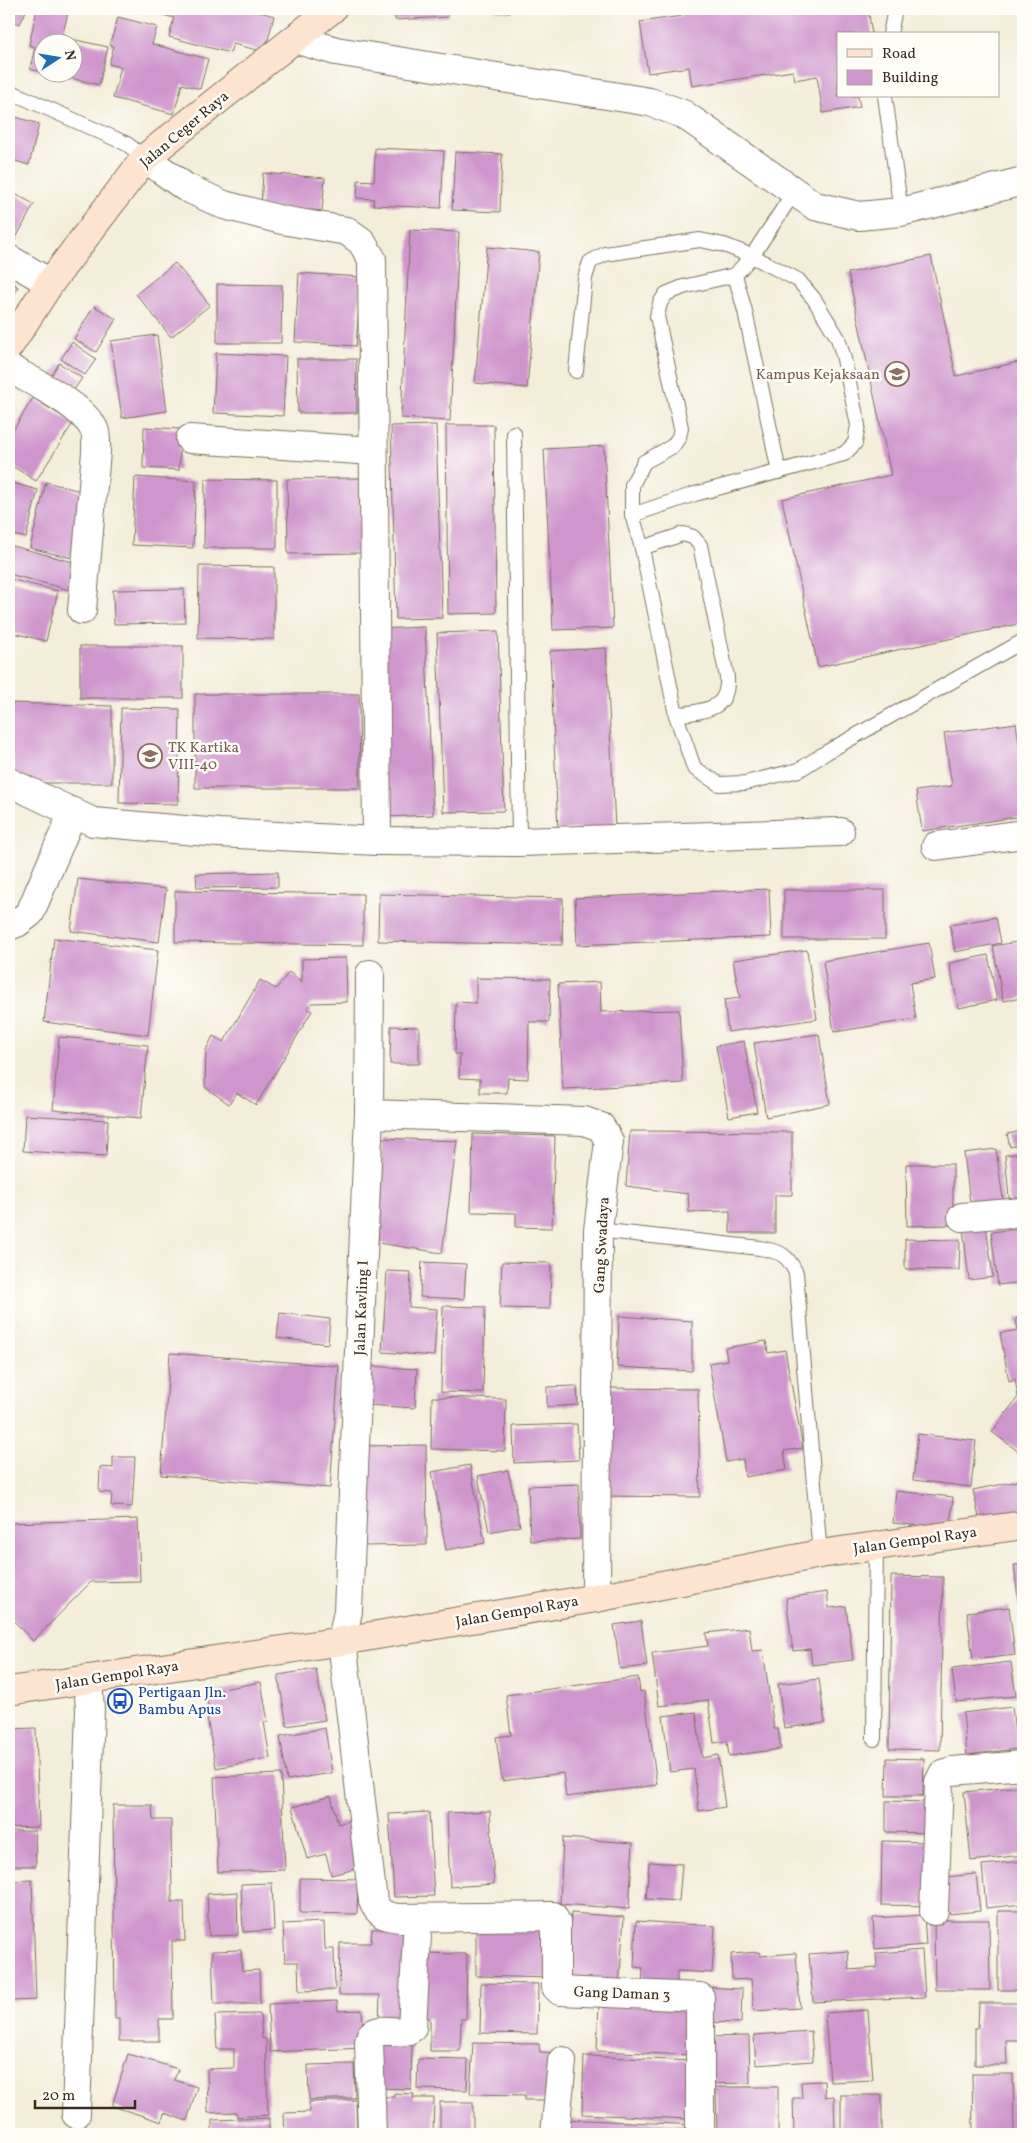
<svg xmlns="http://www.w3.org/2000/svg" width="1032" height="2143" font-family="Vollkorn,serif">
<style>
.building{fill:#cf95cd}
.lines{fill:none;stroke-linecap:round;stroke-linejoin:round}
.service-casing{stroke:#7b6f5f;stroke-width:16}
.minor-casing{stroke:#7b6f5f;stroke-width:30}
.secondary-casing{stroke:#7b6f5f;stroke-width:30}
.service{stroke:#fff;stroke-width:14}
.minor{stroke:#fff;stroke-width:28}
.secondary{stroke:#fde4d0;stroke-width:28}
.labels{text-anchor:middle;stroke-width:5;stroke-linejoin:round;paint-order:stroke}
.street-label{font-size:15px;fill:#3b2a1e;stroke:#fdfcf7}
.education-label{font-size:15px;fill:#785e54;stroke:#fdfcf7;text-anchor:end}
.transit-label{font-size:15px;fill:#164399;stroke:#fdfcf7;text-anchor:start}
</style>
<rect width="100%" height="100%" fill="#fdfcf7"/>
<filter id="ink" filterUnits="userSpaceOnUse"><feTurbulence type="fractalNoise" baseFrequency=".02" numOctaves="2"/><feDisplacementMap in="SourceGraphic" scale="10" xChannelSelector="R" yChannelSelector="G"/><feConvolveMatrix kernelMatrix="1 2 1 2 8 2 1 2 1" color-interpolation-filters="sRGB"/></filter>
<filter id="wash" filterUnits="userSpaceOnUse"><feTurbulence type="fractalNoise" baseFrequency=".0096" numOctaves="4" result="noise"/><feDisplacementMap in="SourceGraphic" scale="20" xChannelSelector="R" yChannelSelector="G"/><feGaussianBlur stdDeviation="1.12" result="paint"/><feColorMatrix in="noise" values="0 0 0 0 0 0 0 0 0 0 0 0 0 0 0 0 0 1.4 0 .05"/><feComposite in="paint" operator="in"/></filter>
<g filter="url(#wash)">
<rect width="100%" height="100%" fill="#f3eed9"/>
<g id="blocks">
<g class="building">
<path d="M9,9H27L20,24L9,19Z"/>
<path d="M37,9H69L62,37L108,47L99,85L50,73L72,72V42H42V72L30,69L35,47L29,45Z"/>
<path d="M154,9H249L274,16L265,52L233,44L230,53L169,37L174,18L153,12Z"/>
<path d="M394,9H447L448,17L395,20Z"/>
<path d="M494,9H510V12L494,10Z"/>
<path d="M681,9H868L872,34H838V96H858L860,107L823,113L817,76L795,80L793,71L692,86L689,67L648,73L640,22L682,16Z"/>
<path d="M118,17L157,27L152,44L208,59L200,89L182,84L174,114L113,98L121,67L109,64L114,46L110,45Z"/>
<path d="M9,115L39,124L29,165L9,159Z"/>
<path d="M375,148L444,151L441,208L373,205L374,199L357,198L358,180L374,181Z"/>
<path d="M455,152L502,154L500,212L452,210Z"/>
<path d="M263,173L325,178L322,211L261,206Z"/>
<path d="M9,191L34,204L14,242L9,239Z"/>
<path d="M410,230L459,232L450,421L401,418Z"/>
<path d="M487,247L539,252L527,388L475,383Z"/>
<path d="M931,256L956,376L1023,361V623L818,667L782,499L891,475L848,273Z"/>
<path d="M175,263L210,305L171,337L136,294Z"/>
<path d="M299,273L361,277L356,346L295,342Z"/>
<path d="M9,280L18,287L9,301Z"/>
<path d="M217,284L282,285L281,343H217Z"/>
<path d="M94,306L116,319L96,352L74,339Z"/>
<path d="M157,335L167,411L122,418L111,341Z"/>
<path d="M72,342L96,359L85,375L61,359Z"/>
<path d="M216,353L286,356L283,416L213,413Z"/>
<path d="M297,359H356L357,413H298Z"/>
<path d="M59,363L82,378L68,399L46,384Z"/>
<path d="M33,398L73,423L36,481L9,464V437Z"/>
<path d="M436,425L442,618L396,619L391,426Z"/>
<path d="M446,425H494L496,613L448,614Z"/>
<path d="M144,427L181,429L179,470L143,468Z"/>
<path d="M604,446L613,628L553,630L544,449Z"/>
<path d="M135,477L196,481L193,548L132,545Z"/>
<path d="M360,478L361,553L288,554L287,479Z"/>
<path d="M205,479L277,480V548H204Z"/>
<path d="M9,482L38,490L26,538L9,534Z"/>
<path d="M46,482L88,493L72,558L30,548Z"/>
<path d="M9,545L77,563L70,590L9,574Z"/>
<path d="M199,566L274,567V639L198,638Z"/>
<path d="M9,579L58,591L46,641L9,632Z"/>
<path d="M184,589L185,623L114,624L113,590Z"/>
<path d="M425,627L433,815L386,817L378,629Z"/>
<path d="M498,631L504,811L443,812L437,633Z"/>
<rect x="80" y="646" width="103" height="52"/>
<path d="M606,648L615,827L558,830L550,651Z"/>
<path d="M195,694H359L360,788H195Z"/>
<path d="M9,703L112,706V783H18L9,745Z"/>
<path d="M121,708L180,709L178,804L119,803Z"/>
<path d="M1016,723L1023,772V816L922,831L916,791L952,786L944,733Z"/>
<path d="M278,872V887L197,888L196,874Z"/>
<path d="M78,879L166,889L159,942L71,931Z"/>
<path d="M769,889L771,937L577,945L575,898Z"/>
<rect x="784" y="890" width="101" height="49"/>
<path d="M175,891L363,894V945L175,942Z"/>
<path d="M379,894L563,898L562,945L378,941Z"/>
<path d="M996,917L1001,943L955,952L950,925Z"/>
<path d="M54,938L158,950L148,1035L44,1022Z"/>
<path d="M1023,941V998L1003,1001L993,946Z"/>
<path d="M929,943L935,979L910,983L916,1019L834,1032L823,961Z"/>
<path d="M807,950L817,1019L728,1032L724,1000L740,998L733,960Z"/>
<path d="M988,955L997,1000L959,1008L949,963Z"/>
<path d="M346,958L347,1002L311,1003L307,1008L312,1011L256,1105L237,1093L229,1104L205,1087L206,1050L213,1036L224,1042L260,980L276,989L289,972L302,982V959Z"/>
<path d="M476,978L550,979L549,1022H529L528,1079L508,1078L507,1093H480V1079L459,1078L460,1054H455L456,1002L476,1003Z"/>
<path d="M600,982L601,1012L679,1010L683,1083L563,1089L558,984Z"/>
<path d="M391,1026L419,1027V1064H390Z"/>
<path d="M819,1034L830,1104L766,1117L754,1043Z"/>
<path d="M59,1037L148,1045L141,1118L53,1110Z"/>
<path d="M744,1041L757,1112L729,1117L716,1046Z"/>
<path d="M25,1115L108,1120L106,1156L23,1151Z"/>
<path d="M630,1131L792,1132V1195H775V1233H730V1211L689,1212L688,1194L626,1186Z"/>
<path d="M1023,1131V1144L1010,1147L1007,1134Z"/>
<path d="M473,1134L555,1136L552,1228L516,1227V1213L471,1212Z"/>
<path d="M382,1138L457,1141L442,1253L378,1243Z"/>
<path d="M996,1149L1004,1207L971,1211L964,1153Z"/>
<path d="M1023,1153V1207L1010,1208L1005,1155Z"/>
<path d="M906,1164H953V1225L907,1226Z"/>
<path d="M986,1225L993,1277L969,1280L963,1228Z"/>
<path d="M1023,1228V1282L998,1285L991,1232Z"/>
<path d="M905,1239L960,1240L959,1270L905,1269Z"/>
<path d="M422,1262L466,1264L464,1299L420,1297Z"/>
<path d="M502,1262L551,1263L550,1309L500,1308Z"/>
<path d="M387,1271L411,1272L409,1307L437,1309L434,1356L382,1352Z"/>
<path d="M443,1306L485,1307L483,1393L441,1392Z"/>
<path d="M280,1313L330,1319L328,1344L277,1338Z"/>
<path d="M619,1316L692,1321V1371L617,1367Z"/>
<path d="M1023,1317V1446L1019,1452L992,1432L1018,1397L1015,1379L1009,1381L1000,1333L1018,1330L1016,1318Z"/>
<path d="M766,1341L768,1353L785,1350L803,1448L784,1451L787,1470L745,1477L743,1459L726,1462L709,1363L727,1360L725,1348Z"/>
<path d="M170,1353L339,1366L330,1488L161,1475Z"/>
<path d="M369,1366L417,1369L415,1408L366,1405Z"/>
<path d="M577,1386L578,1405L547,1407V1387Z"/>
<path d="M607,1388L698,1389L700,1497L607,1496Z"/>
<path d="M432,1397L506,1399L505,1451L431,1449Z"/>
<path d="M577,1424L579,1460L514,1463L513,1426Z"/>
<path d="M918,1434L976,1441L971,1487L913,1480Z"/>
<path d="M426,1445L427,1545L362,1546V1446Z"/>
<path d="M113,1457H135L132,1507L111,1506L112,1493L99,1492L100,1467L113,1468Z"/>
<path d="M470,1465L485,1543L446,1550L432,1472Z"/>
<path d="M508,1470L520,1526L489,1532L478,1476Z"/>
<path d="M1023,1480V1517L981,1526L973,1490Z"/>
<path d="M579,1484L580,1539L530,1541L528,1486Z"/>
<path d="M896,1491L953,1497L950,1529L893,1523Z"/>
<path d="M138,1519L140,1581L91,1582L33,1641L9,1616V1587L11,1585H9V1523Z"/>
<path d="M1023,1564V1615L1020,1616L1014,1565Z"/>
<path d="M891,1576L943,1577L940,1750L889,1749Z"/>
<path d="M827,1592L829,1608L846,1606L853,1660L812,1665L810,1649L793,1651L786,1598Z"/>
<path d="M1009,1607L1015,1655L973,1660L967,1612Z"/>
<path d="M641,1621L647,1666L620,1669L614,1625Z"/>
<path d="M749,1628L752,1651L763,1650L774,1729H778L781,1749L729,1756L727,1741L714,1743L708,1700L659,1706L652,1653L708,1646L706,1633Z"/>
<path d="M1011,1662L1016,1696L956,1702L952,1669Z"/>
<path d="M316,1669L325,1720L287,1726L278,1675Z"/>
<path d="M638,1677L640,1692L644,1691L657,1785L566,1797L563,1773L502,1781L496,1737L511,1735L506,1695Z"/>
<path d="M819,1679L825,1723L784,1728L778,1684Z"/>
<path d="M261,1682L268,1722H264L270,1758L216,1768L207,1718H210L206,1692Z"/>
<path d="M1012,1707L1017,1749L967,1755L963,1713Z"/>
<path d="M696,1712L702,1758L718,1755L725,1807L699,1811L694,1769L670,1772L663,1716Z"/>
<path d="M36,1728L39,1827L9,1828V1729Z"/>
<path d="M325,1728L332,1773L287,1780L280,1736Z"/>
<path d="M887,1758L924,1759L923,1796H886Z"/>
<path d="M281,1774L285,1870L218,1872L214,1777Z"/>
<path d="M1023,1786V1855L971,1861L964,1792Z"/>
<path d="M331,1796L338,1824L351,1820L364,1867L331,1875L326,1854L307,1859L292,1807Z"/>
<path d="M886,1801L932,1802V1833L886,1832Z"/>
<path d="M113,1805H152L153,1820H171L172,1902H184L185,1941H172L173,2019H159V2041H119V2019H115Z"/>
<path d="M490,1811L494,1884L450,1887L447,1813Z"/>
<path d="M429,1812L434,1896L394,1897L389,1814Z"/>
<path d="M9,1831H35L36,1866H9Z"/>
<path d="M563,1838L633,1843L629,1909L560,1904Z"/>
<path d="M882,1841L930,1842V1906L881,1905Z"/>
<path d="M1023,1861V1904L986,1908L982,1865Z"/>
<path d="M649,1862L682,1864L679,1901L646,1899Z"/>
<path d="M976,1874L980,1911L949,1914L945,1877Z"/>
<path d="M300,1878L358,1879L357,1914L300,1913Z"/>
<path d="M32,1880L36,2000L9,2001V1881Z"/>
<path d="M272,1883L274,1930L243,1932L241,1884Z"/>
<path d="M237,1892L238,1935L209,1936L207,1894Z"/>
<rect x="998" y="1911" width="25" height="79"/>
<path d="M571,1913L624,1917L619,1987L568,1984Z"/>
<path d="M924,1915L926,1945L875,1949L873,1918Z"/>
<path d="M934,1920H989L990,1990H935Z"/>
<path d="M636,1921L715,1926L712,1973L677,1971V1988L642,1986L643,1968L634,1967Z"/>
<path d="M324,1922L325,1949H334L335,1990L299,1991L298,1962H285L283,1924Z"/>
<path d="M372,1929H411L405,2023H379L380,1995H339L340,1943H371Z"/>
<path d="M476,1929L551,1930L550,1978L476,1976Z"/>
<path d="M241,1950L242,1971L259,1970L260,2004H214L212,1951Z"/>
<path d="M922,1950L925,1997L813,2002L809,1954L848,1951L849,1970L877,1968L876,1953Z"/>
<path d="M759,1952L760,1956L796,1953L800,2008L754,2011L751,1979L732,1980L731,1954Z"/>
<path d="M421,1953L467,1954L466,2019H461L460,2051H430V2018H420Z"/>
<path d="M481,1983L538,1984L537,2034L480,2033Z"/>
<path d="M705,1987L742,1989L741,2023L704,2022Z"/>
<path d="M337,2001L338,2011L362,2010L364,2048L270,2052L268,2004Z"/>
<path d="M599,2003L693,2007L691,2055L597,2051Z"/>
<path d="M979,2003H1023V2040H1006L1007,2065H975V2028H978Z"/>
<path d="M868,2010L873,2080L830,2082L825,2013Z"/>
<path d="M260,2014L262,2038L266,2039L268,2115L237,2117L236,2112L208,2113L207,2069L234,2068V2049H217L215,2015Z"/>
<path d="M811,2031L813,2061L756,2065L754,2035Z"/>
<path d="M749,2036L750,2083L706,2084L705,2037Z"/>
<path d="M376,2041L412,2042L411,2089L375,2088Z"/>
<path d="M473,2043L539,2044L540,2052L556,2053L555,2100H525V2095L470,2094Z"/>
<path d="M128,2054L178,2069L174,2080L197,2087L187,2121L164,2113L162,2122L112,2106Z"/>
<path d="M584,2056L691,2061L688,2119L582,2114Z"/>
<path d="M418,2059L468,2060L467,2090L417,2089Z"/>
<path d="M354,2064L355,2098L309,2100L308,2065Z"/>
<path d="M972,2074H1013L1014,2134H973Z"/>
<path d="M824,2081L825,2097L834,2096L835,2134H794L793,2098H802L801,2082Z"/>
<path d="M716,2087H778V2134H717Z"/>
<path d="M394,2093L414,2094L413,2098H434L433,2134H382L383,2097H394Z"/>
<rect x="841" y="2095" width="41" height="39"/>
<path d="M356,2100L357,2133L285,2134L284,2113L310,2112L309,2102Z"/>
<rect x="440" y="2102" width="33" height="32"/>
<path d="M269,2118V2134H212V2120Z"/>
<path d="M561,2119L699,2125L698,2134H561Z"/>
</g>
</g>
</g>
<g filter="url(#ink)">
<use href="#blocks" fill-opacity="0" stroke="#7b6f5f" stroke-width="1"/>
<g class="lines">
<defs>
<g id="service">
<path d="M890,34L895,9"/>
<path d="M9,91L127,144L145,158"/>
<path d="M885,96L901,212"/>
<path d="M794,192L752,256L735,275L683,287L666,294L660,303L657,316L681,428L679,437L673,446L644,462L632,485V515L642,548L676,715L694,768L719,784L745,783L799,770L827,752L1023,641"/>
<path d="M735,275L745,311L779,472"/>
<path d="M576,371L585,278L590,262L605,254L700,240L724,245L752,256L798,280L814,299L838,338L844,359L858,425L855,443L844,454L695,494L632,515"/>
<path d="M514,433L519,842"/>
<path d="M642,548L683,534L693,537L700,545L727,677C729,712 704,710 676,715"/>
<path d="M598,1230L760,1248C781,1252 787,1254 796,1273L820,1554"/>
<path d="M874,1739L876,1545"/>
</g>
<g id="minor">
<path d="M295,39L336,51L650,102L683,114L815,206L859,216L901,212L1023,181"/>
<path d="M145,158L185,187L224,205L282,220L347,231L361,241L372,259L377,841"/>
<path d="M9,259L50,283"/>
<path d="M9,368C33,382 81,404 94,429C97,435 96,445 96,452L82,610"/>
<path d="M190,439L373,451"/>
<path d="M9,782L93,822L219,833L377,841L519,842L840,832"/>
<path d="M936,846L1023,834"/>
<path d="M9,926L17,923L30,913L73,812"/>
<path d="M370,974L369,1114L348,1611L342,1641L373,1901C378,1914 385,1916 398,1918L553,1916L556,1922V1987L560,1991L700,1997V2134"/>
<path d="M369,1114L584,1121L601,1127L609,1141L598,1230L596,1598"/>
<path d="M962,1217L1023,1212"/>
<path d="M934,1911L939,1782L943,1774L952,1771L1023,1765"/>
<path d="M76,2114L90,1710L88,1679"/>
<path d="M372,2134L369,2042L371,2035C381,2025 401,2037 412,2028L418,1918"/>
<path d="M555,2134L562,2061"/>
</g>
<g id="secondary">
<path d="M9,346L50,283L145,158L332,9"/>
<path d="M9,1691L342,1641L596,1598L820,1554L1023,1525"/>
</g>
</defs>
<use href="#service" class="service-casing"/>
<use href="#minor" class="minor-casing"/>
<use href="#secondary" class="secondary-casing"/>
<use href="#service" class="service"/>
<use href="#minor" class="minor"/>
<use href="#secondary" class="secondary"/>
</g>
</g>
<defs>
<symbol id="university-ring" viewBox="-11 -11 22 22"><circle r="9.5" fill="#fdfcf7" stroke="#8d6e63" stroke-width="1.5"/><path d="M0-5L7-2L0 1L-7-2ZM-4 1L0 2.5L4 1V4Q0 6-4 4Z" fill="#8d6e63"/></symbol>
<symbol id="school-ring" viewBox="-11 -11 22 22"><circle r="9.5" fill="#fdfcf7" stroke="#8d6e63" stroke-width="1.5"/><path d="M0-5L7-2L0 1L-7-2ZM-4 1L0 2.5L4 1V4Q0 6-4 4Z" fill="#8d6e63"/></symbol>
<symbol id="bus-ring" viewBox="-11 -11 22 22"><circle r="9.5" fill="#fdfcf7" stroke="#1a4fb4" stroke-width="1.5"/><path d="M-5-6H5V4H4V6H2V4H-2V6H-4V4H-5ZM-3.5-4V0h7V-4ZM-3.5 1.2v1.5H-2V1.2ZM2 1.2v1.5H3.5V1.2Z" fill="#1a4fb4"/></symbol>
</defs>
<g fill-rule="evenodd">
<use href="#university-ring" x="883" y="360" width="28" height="28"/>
<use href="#school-ring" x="136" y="742" width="28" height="28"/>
<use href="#bus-ring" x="106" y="1687" width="28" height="28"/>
</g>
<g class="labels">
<g class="street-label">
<text transform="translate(184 129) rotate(-40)" y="5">Jalan Ceger Raya</text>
<text transform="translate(601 1245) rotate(-87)" y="5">Gang Swadaya</text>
<text transform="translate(361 1308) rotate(-88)" y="5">Jalan Kavling I</text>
<text transform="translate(915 1540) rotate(-8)" y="5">Jalan Gempol Raya</text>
<text transform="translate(517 1611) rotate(-10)" y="5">Jalan Gempol Raya</text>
<text transform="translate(117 1675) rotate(-9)" y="5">Jalan Gempol Raya</text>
<text transform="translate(622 1993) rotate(2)" y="5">Gang Daman 3</text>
</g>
<g class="education-label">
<text x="880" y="379">Kampus Kejaksaan</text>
<text x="168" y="752" text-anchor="start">TK Kartika<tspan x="168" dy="17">VIII-40</tspan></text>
</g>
<g class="transit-label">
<text x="138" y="1697">Pertigaan Jln.<tspan x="138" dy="17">Bambu Apus</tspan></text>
</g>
</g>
<rect width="1032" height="2143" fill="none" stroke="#fdfcf7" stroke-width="30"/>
<rect x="837" y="32" width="162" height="65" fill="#fdfcf7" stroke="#afa8a0"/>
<rect x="847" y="49" width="25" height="8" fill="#fde4d0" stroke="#afa8a0"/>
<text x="882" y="58" font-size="15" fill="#3b2a1e">Road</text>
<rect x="847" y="70" width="25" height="15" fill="#cf95cd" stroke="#afa8a0"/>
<text x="882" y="82" font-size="15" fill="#3b2a1e">Building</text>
<g transform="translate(58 58) rotate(78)"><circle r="24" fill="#fdfcf7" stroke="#afa8a0"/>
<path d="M0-4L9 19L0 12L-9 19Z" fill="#1f6fb2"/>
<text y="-8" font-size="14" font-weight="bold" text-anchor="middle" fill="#3b2a1e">N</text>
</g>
<path d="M35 2100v8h100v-8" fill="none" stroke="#3b2a1e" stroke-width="2.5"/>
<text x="42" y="2100" font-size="15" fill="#3b2a1e" stroke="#fdfcf7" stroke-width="4" paint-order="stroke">20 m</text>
</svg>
